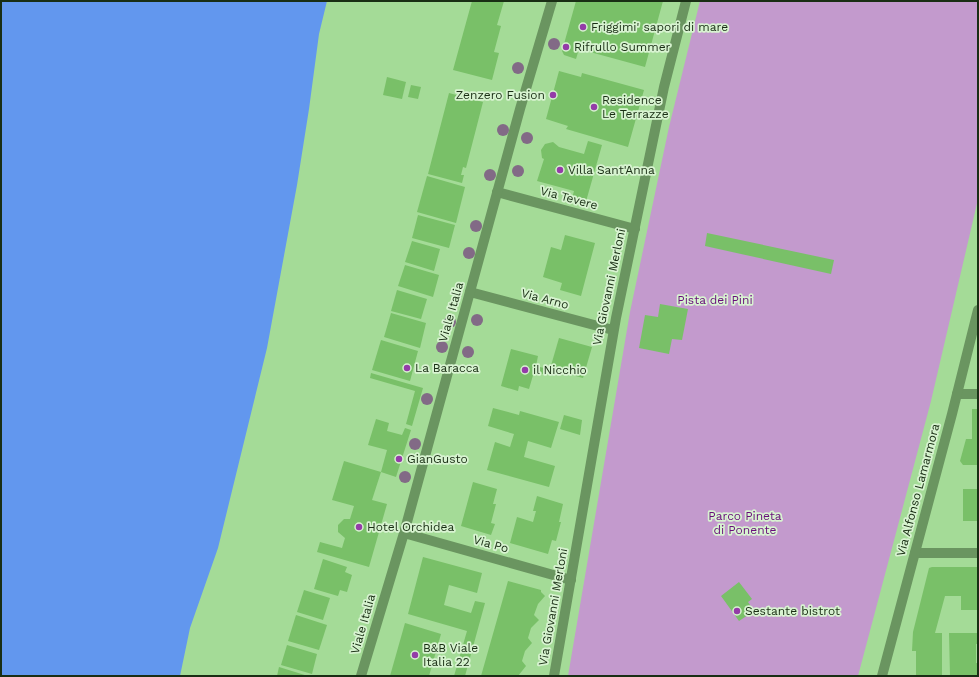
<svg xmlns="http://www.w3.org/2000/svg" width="979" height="677" font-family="'Work Sans',sans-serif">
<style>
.green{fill:#c39acd}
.water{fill:#6297ee}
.building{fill:#79c068}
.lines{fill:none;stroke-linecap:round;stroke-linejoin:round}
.street{stroke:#6a9560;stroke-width:10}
.tree{fill:#826a86}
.poi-dot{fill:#943ca8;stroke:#d8f3d1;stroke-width:1.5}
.labels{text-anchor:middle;stroke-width:3.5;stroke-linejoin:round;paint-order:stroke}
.poi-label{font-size:12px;fill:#192e14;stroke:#d8f3d1;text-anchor:start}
.street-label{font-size:12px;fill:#192e14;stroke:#d8f3d1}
.park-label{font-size:12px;fill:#670d79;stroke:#d8f3d1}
</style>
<rect width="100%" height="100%" fill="#a4db97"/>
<path class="green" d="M700,1H978V199L931,401L858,676H568L630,312L669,127Z"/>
<path class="water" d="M1,1H327L319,34L309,109L297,185L267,348L218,548L190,628L180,676H1Z"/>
<g class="building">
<path d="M472,1H504L497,25L501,26L494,52L499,53L492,80L453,70Z"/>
<path d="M576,1H663L645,67L579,49L576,59L564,55L562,51Z"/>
<path d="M559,71L581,77L582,73L644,90L628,147L566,129L568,126L546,119Z"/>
<path d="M387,77L406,82L402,99L383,95Z"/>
<path d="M411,85L421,87L418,99L408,97Z"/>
<path d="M449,93L483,102L466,168L463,167L461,175H464L462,183L428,174Z"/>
<path d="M588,141L602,145L585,205L571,202L574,191L537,181L544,159L542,158L541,150L545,144L553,142L559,147L584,154Z"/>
<path d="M427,176L465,187L456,223L417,212Z"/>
<path d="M418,215L455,225L449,248L412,238Z"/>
<path d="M707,233L834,260L831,274L705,246Z"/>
<path d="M565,235L595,243L581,296L560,290L562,283L543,277L551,247L561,250Z"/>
<path d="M412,241L440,249L434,271L405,262Z"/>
<path d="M405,265L439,275L433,297L398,286Z"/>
<path d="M397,290L427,299L421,319L391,311Z"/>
<path d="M660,304L688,309L682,340L672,339L669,354L639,348L645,315L658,317Z"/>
<path d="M391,313L426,323L420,348L384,337Z"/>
<path d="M559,338L592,347L583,378L550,369Z"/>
<path d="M381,340L418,351L410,381L372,370Z"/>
<path d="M511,349L538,356L536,366L544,368L543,374L534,372L529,389L519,386L518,391L501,386Z"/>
<path d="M371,373L423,388L412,426L406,424L415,391L370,378Z"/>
<path d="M493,408L519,415L520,411L559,422L551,448L528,441L524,457L555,466L549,487L487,470L495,442L510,447L514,434L488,426Z"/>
<path d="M972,409H978V465H963L960,461L966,439H972Z"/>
<path d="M564,415L582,420L580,435L560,429Z"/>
<path d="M376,419L389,423L387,431L402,435L405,428L411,430L396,477L381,472L372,500L387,504L369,567L317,552L320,542L342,548L345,538L338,532V525L344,519H350L354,506L332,500L344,461L381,472L387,450L368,445Z"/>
<path d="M473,482L497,489L493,504H496L491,523L495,524L491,535L461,526Z"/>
<rect x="963" y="489" width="15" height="32"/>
<path d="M537,496L563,504L559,522H561L556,541L552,540L548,554L510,543L517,517L533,522L536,511H533Z"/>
<path d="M423,557L482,573L477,593L449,585L444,605L471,613L475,601L485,603L465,676H454L467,631L408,614Z"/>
<path d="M323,559L347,567L345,572L352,575L347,592L340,590L338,596L314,589Z"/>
<path d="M932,567H978V610H961V596H945L935,633H942V676H916V651H912L913,632L929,568Z"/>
<path d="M508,581L541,590V592L545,596L538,604L534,615L539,620L531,628L528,638L532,643L525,651L522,661L526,666L518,676H481Z"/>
<path d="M739,582L752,599L748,602L754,611L739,621L721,596Z"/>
<path d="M304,590L330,598L323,620L297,612Z"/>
<path d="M296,615L327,625L319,650L288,641Z"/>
<path d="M405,623L441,634L429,676H390Z"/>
<path d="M949,633H978V644H976V663H978V676H950Z"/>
<path d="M287,645L317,654L312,674L281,665Z"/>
<path d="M279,667L308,676H277Z"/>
</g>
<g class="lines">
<g class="street">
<path d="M497,192L635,229"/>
<path d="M470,292L613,330"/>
<path d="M957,394H978"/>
<path d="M404,533L571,580"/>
<path d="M915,553H978"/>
<path d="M361,676L404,533L520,109L552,1"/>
<path d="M554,676L616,318L664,87L686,1"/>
<path d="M882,676L952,414L978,310"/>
</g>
</g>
<g class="tree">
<circle cx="554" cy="44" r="6"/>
<circle cx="518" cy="68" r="6"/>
<circle cx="503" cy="130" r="6"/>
<circle cx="527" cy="138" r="6"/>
<circle cx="518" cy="171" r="6"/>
<circle cx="490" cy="175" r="6"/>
<circle cx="476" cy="226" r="6"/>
<circle cx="469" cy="253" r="6"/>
<circle cx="477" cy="320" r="6"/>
<circle cx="450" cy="322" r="6"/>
<circle cx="442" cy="347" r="6"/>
<circle cx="468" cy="352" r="6"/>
<circle cx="427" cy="399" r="6"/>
<circle cx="415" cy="444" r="6"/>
<circle cx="405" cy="477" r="6"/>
</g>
<g class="poi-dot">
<circle cx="583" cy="27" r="4"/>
<circle cx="566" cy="47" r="4"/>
<circle cx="553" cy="95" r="4"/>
<circle cx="594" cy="107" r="4"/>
<circle cx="560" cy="170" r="4"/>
<circle cx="407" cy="368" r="4"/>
<circle cx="525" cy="370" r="4"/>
<circle cx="399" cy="459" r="4"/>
<circle cx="359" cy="527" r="4"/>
<circle cx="737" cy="611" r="4"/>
<circle cx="415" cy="655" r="4"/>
</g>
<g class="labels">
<g class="poi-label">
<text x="591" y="31">Friggimi' sapori di mare</text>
<text x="574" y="51">Rifrullo Summer</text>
<text x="545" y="99" text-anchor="end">Zenzero Fusion</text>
<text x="602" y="104">Residence<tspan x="602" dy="14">Le Terrazze</tspan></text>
<text x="568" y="174">Villa Sant'Anna</text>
<text x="415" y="372">La Baracca</text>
<text x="533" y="374">il Nicchio</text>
<text x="407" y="463">GianGusto</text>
<text x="367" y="531">Hotel Orchidea</text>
<text x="745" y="615">Sestante bistrot</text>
<text x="423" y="652">B&amp;B Viale<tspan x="423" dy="14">Italia 22</tspan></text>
</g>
<g class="street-label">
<text transform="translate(569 198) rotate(15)" y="4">Via Tevere</text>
<text transform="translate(609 287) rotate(-78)" y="4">Via Giovanni Merloni</text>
<text transform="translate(545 299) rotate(15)" y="4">Via Arno</text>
<text transform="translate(451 312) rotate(-74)" y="4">Viale Italia</text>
<text transform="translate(918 490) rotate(-75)" y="4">Via Alfonso Lamarmora</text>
<text transform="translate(491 544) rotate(16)" y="4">Via Po</text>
<text transform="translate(553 607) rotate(-80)" y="4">Via Giovanni Merloni</text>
<text transform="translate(363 624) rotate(-74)" y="4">Viale Italia</text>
</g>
<g class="park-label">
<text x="715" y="304">Pista dei Pini</text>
<text x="745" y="520">Parco Pineta<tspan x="745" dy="14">di Ponente</tspan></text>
</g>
</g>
<rect width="979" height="677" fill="none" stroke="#192e14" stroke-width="4"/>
</svg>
